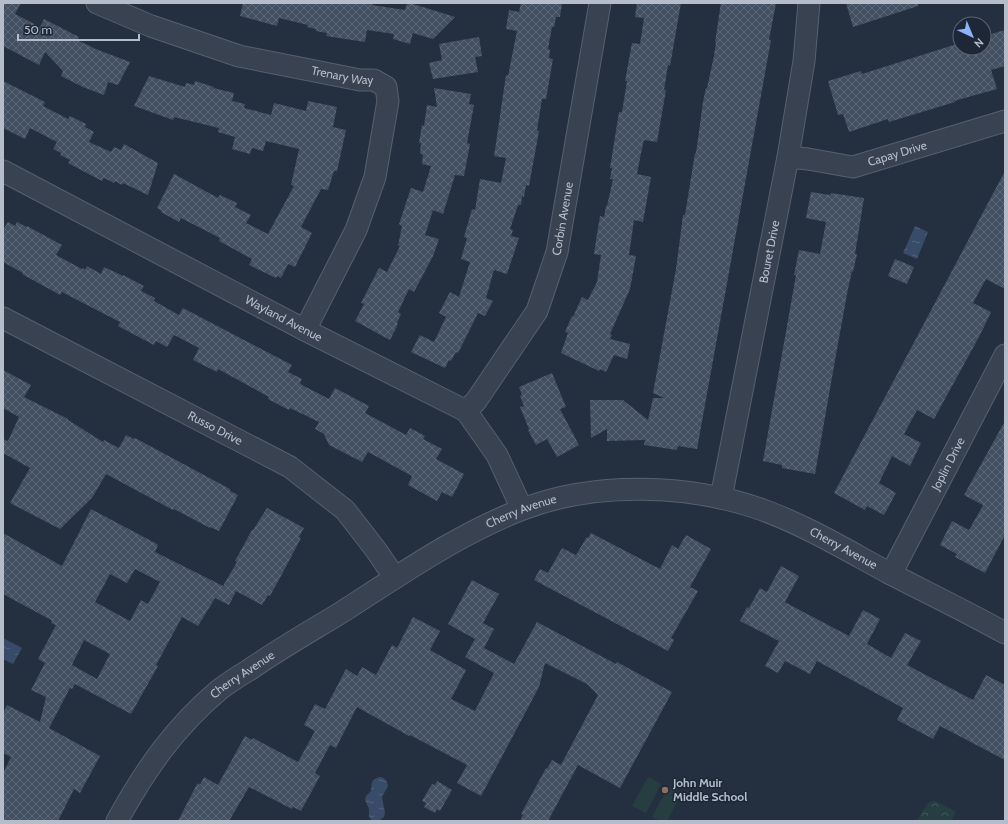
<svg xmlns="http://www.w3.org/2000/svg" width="1008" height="824" font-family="Cabin,sans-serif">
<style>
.park{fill:url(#park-crowns)}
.pitch{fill:#263e41}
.water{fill:url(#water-ripples)}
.building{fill:url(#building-cross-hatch);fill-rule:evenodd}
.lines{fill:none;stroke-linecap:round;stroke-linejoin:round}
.minor-casing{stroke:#56606e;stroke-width:23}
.minor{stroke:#394250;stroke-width:21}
.education-dot{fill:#8d6e63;stroke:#1d2735;stroke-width:1.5}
.labels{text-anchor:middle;stroke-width:3;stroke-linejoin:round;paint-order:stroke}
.street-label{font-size:12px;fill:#b5bdcb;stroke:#1d2735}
.poi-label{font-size:12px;font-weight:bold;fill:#b5bdcb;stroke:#1d2735;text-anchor:start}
</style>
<defs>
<pattern id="park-crowns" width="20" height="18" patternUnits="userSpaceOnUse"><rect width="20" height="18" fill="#263e41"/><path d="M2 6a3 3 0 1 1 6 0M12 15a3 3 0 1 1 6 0" fill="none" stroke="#43585b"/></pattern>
<pattern id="water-ripples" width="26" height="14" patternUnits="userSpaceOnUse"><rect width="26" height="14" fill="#384b68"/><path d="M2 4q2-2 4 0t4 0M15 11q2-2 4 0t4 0" fill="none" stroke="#53637c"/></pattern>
<pattern id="building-cross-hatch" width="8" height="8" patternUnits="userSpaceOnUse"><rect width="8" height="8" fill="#435062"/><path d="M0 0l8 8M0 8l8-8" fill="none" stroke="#5c6777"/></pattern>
</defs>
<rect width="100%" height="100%" fill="#243040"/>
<path class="park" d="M932,801H936L956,812L951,821H917L927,804Z"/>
<g class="pitch">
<path d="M648,777L661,784L646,813L632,806Z"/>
<path d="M668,787L681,794L667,821H661L652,817Z"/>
</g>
<g class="water">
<path d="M915,226L928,232L917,259L903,253Z"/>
<path d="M3,638L22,648L13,664L3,659Z"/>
<path d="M380,777C385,778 387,780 388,786L382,797L385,813L384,817L380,820H372L369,817V809L365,800L366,796L371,791C372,784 370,779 380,777Z"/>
</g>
<g class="building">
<path d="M3,3H21L15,14L40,27L44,19L79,37L77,40L98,50L130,62L118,85L108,82L104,95L83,87L61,76L63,71L45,52L39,65L3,46Z"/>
<path d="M243,3H373L372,5L405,10L407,3H410L455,17L433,39L413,33L410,44L393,39L394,34L367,30L365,42L326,36L327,33L316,31V29L307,27L308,25L279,18L277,26L240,16Z"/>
<path d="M521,3H562L560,17H556L554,27H552L548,49L550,50L549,58L553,59L546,99H542L537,130L539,131L529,186L526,185L524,197L522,196L521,205H518L510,229L513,230L511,236L519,238L507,274L494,270L486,298L493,301L485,316L478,313L458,353L456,352L451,361L449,360L445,368L411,352L420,335L434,342L446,317L439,313L450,292L459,297L470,262L461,259L467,238L464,237L472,209L475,210L480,179L501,183L506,158L494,156L506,75L508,76L517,31L506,29L509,10L519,12Z"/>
<path d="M637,3H681L670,66L668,65L664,90H666L657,142L644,140L641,153L637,174L651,177L643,222L634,220L629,255L636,256L630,289L610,334L612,335L610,339L630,344L627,359L614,355L606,372L600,369L599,371L561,353L568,333L565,332L572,316L573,317L582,297L588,300L597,282L601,255L594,254L597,234L600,216L604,217L606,206H607L613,179H610L612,168H610L619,112H622L627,81H625L632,43L640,44L644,18L635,17Z"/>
<path d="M721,3H776L769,40H771L697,449L678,446L677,450L644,445L645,440L607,441V429L591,438L590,400H623L648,420L653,398H664L653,393L676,269L683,215H685L695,153H696L703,102L706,88H707L714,56L716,42H715Z"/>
<path d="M846,3H918V6L853,27Z"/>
<path d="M1005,30V66L991,70L997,89L954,101L955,102L889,122L888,119L849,132L843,114L838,115L828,81L861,71L862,74L960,43V48H984V36Z"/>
<path d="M479,37L482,56L475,57L478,72L433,79L429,63L442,60L439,44Z"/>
<path d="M149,76L185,87L186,83L194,85L195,81L214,87L213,88L234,93L232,101L245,104L244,108L271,115L274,103L306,111L308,101L337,107L333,127L346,130L337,171H334L328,190L321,189L301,227L312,233L295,267L288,264L281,278L277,276L276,278L249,265L252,259L219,241L220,238L181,218L179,222L161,212L162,211L157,208L174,174L218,198L220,195L237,203L235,207L251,215L246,223L268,234L294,186L291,185L299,149L266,141L263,151L252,148L250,154L232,149L235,137L218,132L219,128L174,117L173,120L137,107L134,106Z"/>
<path d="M3,81L45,102L43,106L68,119L70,116L86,124L85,127L94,132L89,142L111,152L114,147L121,150L124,144L158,163L148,195L123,183L122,185L115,181L114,183L104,178L102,181L68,163L70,160L60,155L61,153L53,149L57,142L30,128L25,139L3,128Z"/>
<path d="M434,88L471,94L469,104L474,105L467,143L470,144L464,176L455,175L443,214L433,210L425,235L439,239L433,256L414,292L409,289L398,312L401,314L397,323H398L396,328L390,340L355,321L364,304L361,303L379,268L387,272L400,246H398L402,226L399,224L411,188L423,192L431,166L422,164L423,155L420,153L421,143H419L422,125L424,126L427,105L437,107Z"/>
<path d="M1005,171V289L986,279L973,303L991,312L980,335L934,419L917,410L904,434L921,443L910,466L892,456L879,483L896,493L884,515L867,506L865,510L834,493Z"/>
<path d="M811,192L830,195L831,193L864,198L855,254H857L853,272L852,271L848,289L837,349L815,474L782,468V465L763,461L796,275H794L799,250L820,254L826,222L806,218Z"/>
<path d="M8,222L15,226L17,222L27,227V226L62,245L56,255L82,269L83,268L85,270L87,266L101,274L104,267L123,276V275L144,286L141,291L155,298L154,301L179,315L183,308L292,365L288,372L302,379L300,383L302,385L329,399L335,388L369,406L365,413L406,435L410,428L425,436L423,439L442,449L436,459L464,474L452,497L442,492L437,501L408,485L412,476L368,452L362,462L329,445L324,434L315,429L319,422L290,408L289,410L268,399L269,397L218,369L217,372L193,360L199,348L174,335L167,347L156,341L154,345L118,326L120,322L62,292L60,295L22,274L23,273L3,262V230Z"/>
<path d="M895,259L914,267L907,284L888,276Z"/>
<path d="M3,370L31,385L24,397L68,419V420L103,442L104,440L119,448L126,435L134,439L135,438L230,489V491L238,495L219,531L210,527V528L174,509L173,510L106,474L92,498L60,529L10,503L30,468L3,453V439L8,441L19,417L3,408Z"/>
<path d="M552,373L566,407L560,409L579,445L557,457L547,439L536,445L528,430L529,429L520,407L524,406L520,396L522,395L519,387Z"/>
<path d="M1005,421V535L985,573L955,557L957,554L940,545L952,521L969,530L981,509L983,505L964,495Z"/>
<path d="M267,508L304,528L299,537L301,538L282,574L270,596L268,595L262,605L236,591L229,605L215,598L198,626L182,617L156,665L158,666L131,714L75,684L72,689L70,688L49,728L100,756L80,793L74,789L58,821H3V773L11,757L3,753V713L7,705L40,722L46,697L31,690L45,663L38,659L56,625L51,623L52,621L51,620L3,594V533L62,566L91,509L157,544L158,545L155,552L223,586L237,562L235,561L252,530H253ZM135,569L160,582L148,604L141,600L130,621L95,602L110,574L127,583ZM84,640L110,654L97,679L72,665Z"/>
<path d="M591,533L660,569L672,545L678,549L686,535L711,549L690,587L698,591L671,638L674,640L668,651L534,580L540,569L548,573L562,548L576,555L587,537L588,538Z"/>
<path d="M781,566L799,576L785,602L792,606L849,636L863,610L880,619L867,644L891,658L905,633L921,641L907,665L973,700L986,675L1005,685V760L940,726L933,739L897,720L903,708L817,661L810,674L785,661L778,673L765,666L779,641L740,621L747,607L749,608L760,588L767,592Z"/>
<path d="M472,580L499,594L483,623L494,629L484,648L514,664L537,622L616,664L617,662L672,692L620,788L578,765L548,821H520L523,815L521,814L546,768L547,769L552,760L561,765L598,695L587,684L545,663L539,687L481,796L457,783L467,765L410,735L409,736L357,707L336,748L330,745L315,773L320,776L301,811L293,807L292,809L249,787L229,821H178L196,786L198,783L200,785L204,777L218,785L245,736L252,740L253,738L298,762L315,731L304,725L315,704L325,709L346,669L357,676L362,667L376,675L392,645L397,648L413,617L440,631L430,650L466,670L451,699L475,711L494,673L465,657L475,639L448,624Z"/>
<path d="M437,781L452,790L440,811L437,809L435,813L424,807L426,803L422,801L432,784L435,785Z"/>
</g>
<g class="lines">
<defs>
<g id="minor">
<path id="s1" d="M97,3L151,26L239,56L360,80H374L386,87L388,101L375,177L356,230L305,330"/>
<path id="s2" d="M788,157L808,159L853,167L1005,121"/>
<path id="s3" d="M3,171L305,330L466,411L497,455L522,509"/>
<path id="s4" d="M3,318L290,467L345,510L376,550L395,578"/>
<path id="s5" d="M466,411L476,401L537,311L557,252L600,3"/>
<path id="s6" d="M721,498L788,157L804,61L809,3"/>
<path id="s7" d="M891,574L1005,355"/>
<path id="s8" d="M117,821C145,770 174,728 219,690C228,683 239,676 249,670C279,649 311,631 342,612C400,575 458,534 523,509C596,481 690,484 763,510C807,526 848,551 889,573C928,593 967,612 1005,633"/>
</g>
</defs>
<use href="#minor" class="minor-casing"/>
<use href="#minor" class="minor"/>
</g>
<circle class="education-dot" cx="665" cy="790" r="4"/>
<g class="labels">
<g class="street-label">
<text dy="4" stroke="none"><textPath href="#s1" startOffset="257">Trenary Way</textPath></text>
<text dy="4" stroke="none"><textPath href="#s2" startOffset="112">Capay Drive</textPath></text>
<text dy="4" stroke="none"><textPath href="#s5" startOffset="219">Corbin Avenue</textPath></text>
<text dy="4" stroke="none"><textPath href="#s6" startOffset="251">Bouret Drive</textPath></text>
<text dy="4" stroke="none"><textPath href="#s3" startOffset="317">Wayland Avenue</textPath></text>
<text dy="4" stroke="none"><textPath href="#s4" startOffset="239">Russo Drive</textPath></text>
<text dy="4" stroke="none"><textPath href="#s7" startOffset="124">Joplin Drive</textPath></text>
<text dy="4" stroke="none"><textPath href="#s8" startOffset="519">Cherry Avenue</textPath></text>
<text dy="4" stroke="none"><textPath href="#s8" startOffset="855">Cherry Avenue</textPath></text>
<text dy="4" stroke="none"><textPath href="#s8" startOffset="195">Cherry Avenue</textPath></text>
</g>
<g class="poi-label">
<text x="673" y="787">John Muir<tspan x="673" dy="14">Middle School</tspan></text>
</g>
</g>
<rect width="1008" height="824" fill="none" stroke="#b5bdcb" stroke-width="8"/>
<g transform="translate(972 36) rotate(136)"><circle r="19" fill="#1d2735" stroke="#5a6371"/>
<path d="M0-3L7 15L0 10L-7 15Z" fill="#8ab4fb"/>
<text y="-6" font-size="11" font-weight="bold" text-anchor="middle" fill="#b5bdcb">N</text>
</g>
<path d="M18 34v6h121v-6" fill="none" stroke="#b5bdcb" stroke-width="2"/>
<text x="24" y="34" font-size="12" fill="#b5bdcb" stroke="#1d2735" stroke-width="3" paint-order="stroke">50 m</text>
</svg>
